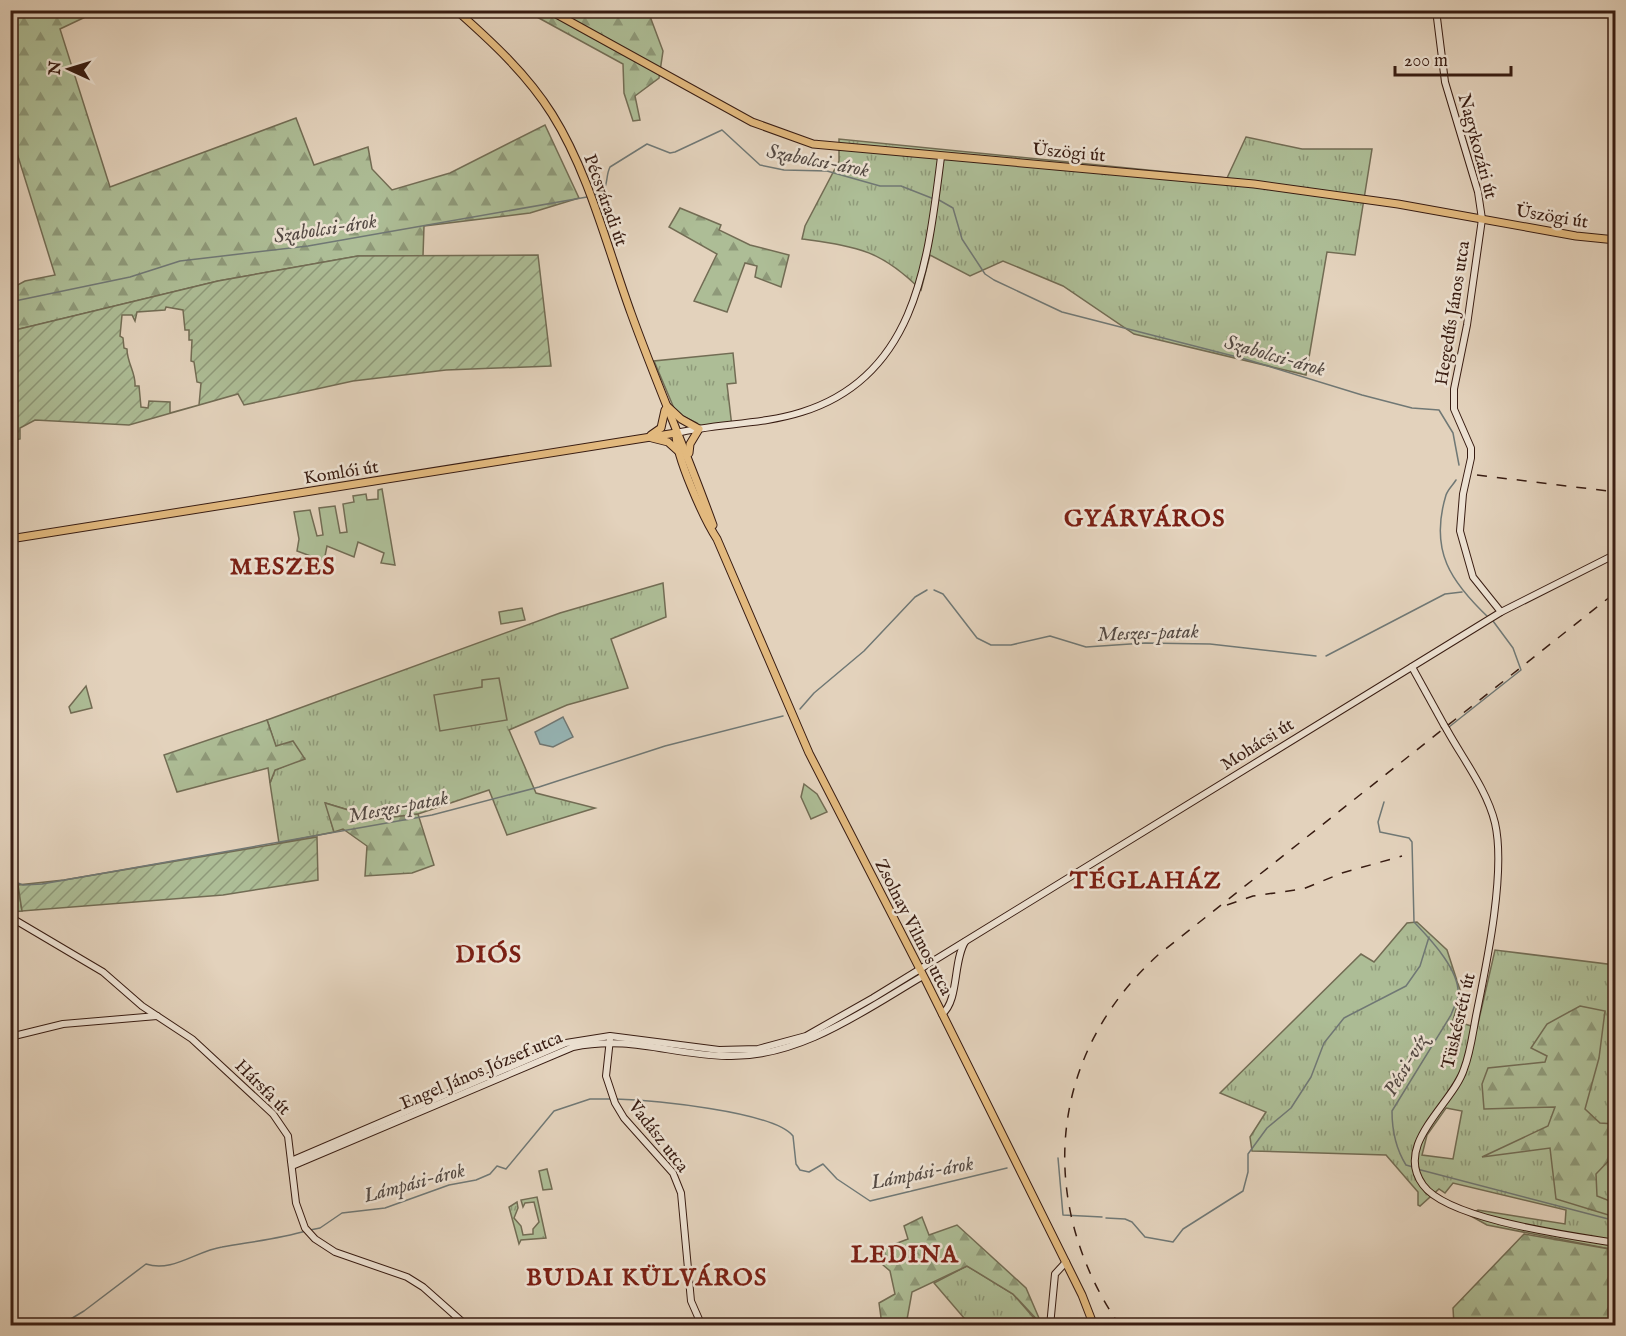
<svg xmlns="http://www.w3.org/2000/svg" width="1626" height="1336" font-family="'IM FELL English',serif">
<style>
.grass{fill:url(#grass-tufts);stroke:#726c54;stroke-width:1.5;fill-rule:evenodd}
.forest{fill:url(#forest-firs);stroke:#726c54;stroke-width:1.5}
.park{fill:#adbd96;stroke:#726c54;stroke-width:1.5}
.garden{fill:url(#garden-furrows);stroke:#726c54;stroke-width:1.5;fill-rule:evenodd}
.water{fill:#96b6b7;stroke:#707875;stroke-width:1.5}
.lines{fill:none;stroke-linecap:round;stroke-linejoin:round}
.stream{stroke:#707875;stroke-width:1.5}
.secondary-casing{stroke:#381c12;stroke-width:8}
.primary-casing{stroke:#381c12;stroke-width:9}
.secondary{stroke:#ede2d3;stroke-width:6}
.primary{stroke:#e2b97e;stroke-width:7}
.rail{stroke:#381c12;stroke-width:1.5;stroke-dasharray:10 10;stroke-linecap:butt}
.secondary-bridge-casing{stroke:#381c12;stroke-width:8;stroke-linecap:butt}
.secondary-bridge{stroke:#ede2d3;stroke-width:6}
.labels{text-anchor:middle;stroke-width:5;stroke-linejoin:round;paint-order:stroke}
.street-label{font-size:18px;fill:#381c12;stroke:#ede2d3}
.water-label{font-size:20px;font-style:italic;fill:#544a44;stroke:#ede2d3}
.district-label{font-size:24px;font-weight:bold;letter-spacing:1.5px;fill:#7a1f14;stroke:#ede2d3}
</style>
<defs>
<pattern id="grass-tufts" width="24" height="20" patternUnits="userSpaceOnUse" patternTransform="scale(1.5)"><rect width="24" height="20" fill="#adbd96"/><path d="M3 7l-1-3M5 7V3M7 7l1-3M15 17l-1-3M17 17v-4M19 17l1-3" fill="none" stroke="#8e9979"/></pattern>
<pattern id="forest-firs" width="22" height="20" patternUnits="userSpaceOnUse" patternTransform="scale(1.5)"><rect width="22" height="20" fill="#adbd96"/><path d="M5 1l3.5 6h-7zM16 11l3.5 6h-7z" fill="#8e9979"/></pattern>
<pattern id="garden-furrows" width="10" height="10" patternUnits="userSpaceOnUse" patternTransform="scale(1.5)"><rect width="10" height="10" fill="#adbd96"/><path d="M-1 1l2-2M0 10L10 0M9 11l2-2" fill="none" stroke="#8e9979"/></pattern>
</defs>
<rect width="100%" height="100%" fill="#e3d2bc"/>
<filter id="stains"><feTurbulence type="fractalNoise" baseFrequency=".00333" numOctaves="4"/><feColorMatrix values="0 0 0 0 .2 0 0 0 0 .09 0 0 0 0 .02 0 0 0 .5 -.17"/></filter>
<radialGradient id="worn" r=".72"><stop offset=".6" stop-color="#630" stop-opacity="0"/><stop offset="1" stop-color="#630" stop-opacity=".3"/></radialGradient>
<g class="grass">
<path d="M1246,137L1302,149H1372L1355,255L1327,252L1306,375L1134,334L1063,286L1003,261L970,276L930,255L921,290C880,249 857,247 802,239L805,226L839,161V139L1227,178Z"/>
<path d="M733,353L736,383L727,384L732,427L700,431L697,423L676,413L654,361Z"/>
<path d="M663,583L666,617L611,639L628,688L567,705L509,730L536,793L595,808L507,835L489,790L418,814L378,819L326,803L334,832L279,843L270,783L275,770L304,758L276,747L267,720L560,613Z"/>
<path d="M11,881L18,885L22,911L11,912Z"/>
<path d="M1417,922L1447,950L1461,993L1453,1020L1477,1028L1495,950L1615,965V1250L1487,1225L1469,1215L1478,1210L1565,1224L1566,1210L1453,1183L1445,1193L1439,1189L1420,1206L1418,1205V1192L1386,1155L1252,1151L1250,1137L1266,1112L1220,1093L1361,954L1374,962L1407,923ZM1446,1108L1462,1111L1453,1159L1422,1155L1427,1135Z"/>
<path d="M537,1197L546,1238L521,1240L519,1244L509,1207L517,1202L518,1208L514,1218L521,1226L523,1235L533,1234V1229L539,1222L534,1202L525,1203L523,1207L521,1200Z"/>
<path d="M967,1266L1013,1294L1040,1325H970L934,1283Z"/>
</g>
<g class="forest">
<path d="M10,11H98L60,29L110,187L296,118L314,165L368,147L372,169L392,190L450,173L545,125L579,198L530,213L424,226L423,256H358L218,281L11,331V284L16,286L25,281L55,275L11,134Z"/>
<path d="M526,11H648L663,51L659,78L635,96L640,120L633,121L624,93L623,64Z"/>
<path d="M680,208L721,225L719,230L750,245L789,255L781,287L755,277L757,266L745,263L727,312L694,301L717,254L669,227Z"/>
<path d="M267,720L276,746L293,741L305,759L275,770L270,783L268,768L177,792L164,755Z"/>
<path d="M325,803L378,819L418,814L434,865L412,873L365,876L367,846L343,829L334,832Z"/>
<path d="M1580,1006L1605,1011L1599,1058L1585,1109L1600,1123L1615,1124V1154L1596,1174L1597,1196L1615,1203V1217L1556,1199L1550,1148L1482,1157L1548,1126L1555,1107L1484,1109L1482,1084L1488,1068L1545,1062L1547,1056L1531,1048L1547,1024Z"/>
<path d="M922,1217L929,1235L957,1225L1026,1288L1042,1325L1013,1294L967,1266L912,1292L906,1325H882L879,1303L895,1294L890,1271L883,1265L884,1248L908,1239L904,1226Z"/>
<path d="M1524,1234L1615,1250V1325H1454L1453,1308Z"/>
</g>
<g class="park">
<path d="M382,489L395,565L381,563L384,553L358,542L354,557L327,546L324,561L297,551L299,539L294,512L310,510L317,536L323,535L319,508L335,506L340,533L347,532L343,504L354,502L353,496L366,494L367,500L378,499V490Z"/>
<path d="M522,608L525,620L501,624L499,612Z"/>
<path d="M499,678L507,720L440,731L434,695L482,687V680Z"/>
<path d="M86,686L92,708L71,713L69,707Z"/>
<path d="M804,784L817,794L827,812L811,819L801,797Z"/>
<path d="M547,1169L552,1189L543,1190L539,1171Z"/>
</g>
<g class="garden">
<path d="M538,255L551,366L446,370L353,381L244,405L238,394L129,425L35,420L20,428V439L11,441V331L218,281L358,256ZM166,307L183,310L185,330H189V340H192L191,361L194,362L197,382L201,383L199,405L170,413V402L149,401L148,408L141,407L139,386H135C136,373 127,363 127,349L124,348L123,338L120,336L122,315H132L135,321L137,312L165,310Z"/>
<path d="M317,837L318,880L223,895L22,911L18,885L64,880Z"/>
</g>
<path class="water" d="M563,717L573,737L553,747L540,744L535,732Z"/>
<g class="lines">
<g class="stream">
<path d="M594,195C611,190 604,179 610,167L647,144L670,153L675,152L722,130L760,165L784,170L827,171L880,186H901L934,199"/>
<path d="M939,200L953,208L962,239L985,274L994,280L1062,312L1245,359L1362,395L1412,408L1439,410L1453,433L1459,465"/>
<path d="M10,302L130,277L180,261L308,246L587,197"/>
<path d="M1456,480C1453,485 1448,489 1446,495C1429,551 1451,582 1489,618"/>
<path d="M934,590L943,594L977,638L991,645H1011L1050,636L1086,647L1145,643L1210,644L1316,656"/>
<path d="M1326,656L1445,594L1462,592"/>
<path d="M800,709L814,693L864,651L915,597L927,590"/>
<path d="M1449,727L1521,670L1513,648L1493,621"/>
<path d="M1384,802L1378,822L1380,832L1409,838L1412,842L1414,922C1430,939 1461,971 1458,996C1457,1002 1453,1009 1451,1015L1392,1111C1392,1130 1396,1149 1406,1165L1413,1167"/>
<path d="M10,880L23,885L42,884L432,815L539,787L665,746L783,716"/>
<path d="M615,1099C650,1100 773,1111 793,1136L796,1164L800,1170L809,1172L823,1164L837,1179L870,1201L1007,1168"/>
<path d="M1058,1158L1063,1215L1102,1217"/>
<path d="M1417,1169L1616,1221"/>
<path d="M1106,1218L1125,1219L1132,1222L1145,1237L1173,1242L1183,1229L1243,1191L1248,1172V1154L1267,1128L1291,1108L1311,1077L1324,1043L1344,1018L1406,986L1420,966L1429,937"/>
<path d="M310,1230L320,1228L342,1213L385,1208L449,1185L476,1180L490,1174L497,1166L506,1169L554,1111L590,1099H610"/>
<path d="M59,1326L84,1311L146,1264C172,1273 196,1251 222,1247C250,1242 278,1239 306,1231"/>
</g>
<defs>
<g id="secondary">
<path d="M1436,10L1445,82L1478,192L1482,219L1467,325L1454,389V409L1471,448V458L1463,494L1460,531L1473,577L1501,612"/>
<path d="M676,433C718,423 761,425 802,412C918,376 928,258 941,157"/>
<path d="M1412,667L1444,725"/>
<path d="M1447,730C1463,759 1487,790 1495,823C1506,871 1487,962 1477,1011C1473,1030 1471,1051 1464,1069C1453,1104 1393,1144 1423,1185C1448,1220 1573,1236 1616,1243"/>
<path d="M10,917L103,972L142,1006L192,1039L273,1114L288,1136L296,1203L305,1228L315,1239L335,1252L407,1277L423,1287L467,1326"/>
<path d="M942,1014C959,1001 953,961 965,942"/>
<path d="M10,1037L63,1024L157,1016"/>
<path d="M610,1039L606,1076L615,1103L624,1118L673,1173L681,1193L691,1301L702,1326"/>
<path d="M291,1161L566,1043L610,1036L719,1050L758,1049L806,1036L873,998L1501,612L1616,554"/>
<path d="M292,1166L573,1047C630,1035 672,1055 727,1056C800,1058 863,1011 923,976"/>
<path d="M1050,1326L1055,1274L1066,1262"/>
</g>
<g id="primary">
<path d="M456,10C491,41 527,74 552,114C589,173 607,247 631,313C657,385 687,453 713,525"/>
<path d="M549,10L752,122L813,144L1254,184L1398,204L1576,236L1616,240"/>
<path d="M667,406L681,419L699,429L690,444L689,453"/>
<path d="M676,433C675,455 704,519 717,539L809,753L926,981L1082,1295L1094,1326"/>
<path d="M651,435L661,428L665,410"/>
<path d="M652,438L668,442L678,451"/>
<path d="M10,539L676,433"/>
</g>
</defs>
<use href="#secondary" class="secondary-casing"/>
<use href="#primary" class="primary-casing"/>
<use href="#secondary" class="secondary"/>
<use href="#primary" class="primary"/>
<g class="rail">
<path d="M1477,475L1616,492"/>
<path d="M1227,905L1253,896L1303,889L1342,873L1402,856"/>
<path d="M1120,1326C1036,1204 1047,1056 1158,955L1616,592"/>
</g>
<defs>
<path id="secondary-bridge" d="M1444,725L1447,730"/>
</defs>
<use href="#secondary-bridge" class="secondary-bridge-casing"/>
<use href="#secondary-bridge" class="secondary-bridge"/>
</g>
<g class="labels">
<g class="street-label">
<text transform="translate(1478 146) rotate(75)" y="6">Nagykozári út</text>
<text transform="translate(1069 152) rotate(5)" y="6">Üszögi út</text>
<text transform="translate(606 200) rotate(70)" y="6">Pécsváradi út</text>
<text transform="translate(1552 216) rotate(9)" y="6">Üszögi út</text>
<text transform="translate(1452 313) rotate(-81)" y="6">Hegedűs János utca</text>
<text transform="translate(341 472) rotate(-9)" y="6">Komlói út</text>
<text transform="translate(1257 744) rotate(-32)" y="6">Mohácsi út</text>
<text transform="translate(914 927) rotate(63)" y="6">Zsolnay Vilmos utca</text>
<text transform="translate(1458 1021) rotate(-77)" y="6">Tüskésréti út</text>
<text transform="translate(481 1070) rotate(-23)" y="6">Engel János József utca</text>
<text transform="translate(263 1087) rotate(45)" y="6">Hársfa út</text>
<text transform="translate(659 1136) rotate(52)" y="6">Vadász utca</text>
</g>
<g class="water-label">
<text transform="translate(818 160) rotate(11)" y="7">Szabolcsi-árok</text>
<text transform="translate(325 228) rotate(-9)" y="7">Szabolcsi-árok</text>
<text transform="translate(1275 355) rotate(16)" y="7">Szabolcsi-árok</text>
<text transform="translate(1148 632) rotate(-2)" y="7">Meszes-patak</text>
<text transform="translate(398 806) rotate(-11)" y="7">Meszes-patak</text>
<text transform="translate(1405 1065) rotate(-59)" y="7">Pécsi-víz</text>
<text transform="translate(922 1172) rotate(-11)" y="7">Lámpási-árok</text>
<text transform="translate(414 1182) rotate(-15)" y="7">Lámpási-árok</text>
</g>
<g class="district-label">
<text x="1145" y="526">GYÁRVÁROS</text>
<text x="283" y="574">MESZES</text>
<text x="1146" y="888">TÉGLAHÁZ</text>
<text x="489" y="962">DIÓS</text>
<text x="905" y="1262">LEDINA</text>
<text x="647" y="1285">BUDAI KÜLVÁROS</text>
</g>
</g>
<rect width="1626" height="1336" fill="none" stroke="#e3d2bc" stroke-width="36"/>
<rect x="12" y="12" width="1602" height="1312" fill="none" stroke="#381c12" stroke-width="3"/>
<rect x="18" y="18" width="1590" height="1300" fill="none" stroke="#381c12" stroke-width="1.5"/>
<g transform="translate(69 69) rotate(274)" stroke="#ede2d3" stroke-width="4.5" paint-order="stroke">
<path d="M0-4.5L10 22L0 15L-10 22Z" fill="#381c12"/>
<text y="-9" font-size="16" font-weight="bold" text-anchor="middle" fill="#381c12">N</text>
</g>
<path d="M1395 66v9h116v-9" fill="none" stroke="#381c12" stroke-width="3"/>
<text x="1404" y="66" font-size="18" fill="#381c12" stroke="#ede2d3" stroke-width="4.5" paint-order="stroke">200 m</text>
<rect width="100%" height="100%" filter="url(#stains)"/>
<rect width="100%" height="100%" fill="url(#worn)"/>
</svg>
